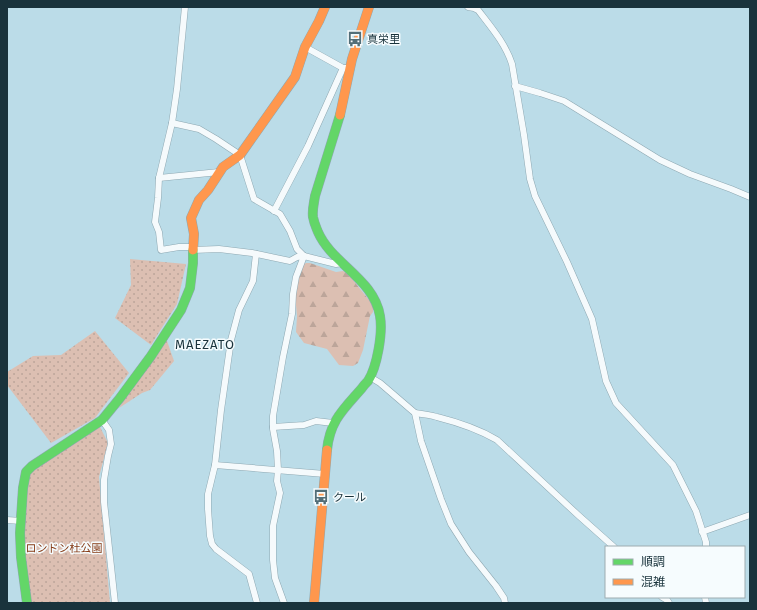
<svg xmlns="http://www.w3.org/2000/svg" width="757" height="610" font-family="'Fira Sans','Noto Sans JP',sans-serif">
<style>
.forest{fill:url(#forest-firs)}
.park{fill:url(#park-dots)}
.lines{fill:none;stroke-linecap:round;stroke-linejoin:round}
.street-casing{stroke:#8ea8b2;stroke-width:7}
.fast-casing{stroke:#8ea8b2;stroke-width:10}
.slow-casing{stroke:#8ea8b2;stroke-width:10}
.street{stroke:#f5fafc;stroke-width:6}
.fast{stroke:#63d668;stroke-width:9}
.slow{stroke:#ff974d;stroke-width:9}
.labels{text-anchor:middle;stroke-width:3;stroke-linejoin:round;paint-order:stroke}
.poi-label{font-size:11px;fill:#19333c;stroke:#f6fcfe;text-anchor:start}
.park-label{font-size:11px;fill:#863b16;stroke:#f6fcfe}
.quarter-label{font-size:13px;letter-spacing:1px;fill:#19333c;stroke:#f6fcfe}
</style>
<defs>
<pattern id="forest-firs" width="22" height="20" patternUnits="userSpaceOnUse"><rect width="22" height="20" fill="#dcbfb2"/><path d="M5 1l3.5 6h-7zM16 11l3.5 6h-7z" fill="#bca59a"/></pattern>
<pattern id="park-dots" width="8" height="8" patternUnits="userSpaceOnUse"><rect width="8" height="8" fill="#dcbfb2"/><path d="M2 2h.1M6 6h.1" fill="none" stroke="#bca59a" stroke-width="1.8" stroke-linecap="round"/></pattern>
</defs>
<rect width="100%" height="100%" fill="#bbdce8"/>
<path class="forest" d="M306,263H310L336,272L343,271L349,275L373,305V312L370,316L363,350L358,363L353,366L339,365L327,349L304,343L296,332L297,316L295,294L298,279L303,265Z"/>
<g class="park">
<path d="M130,259L186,264L177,304L151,345L115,318L131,285Z"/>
<path d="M95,331L129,373L95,418L51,443L7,385V372L33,356L61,355Z"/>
<path d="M166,338L174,361L150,390L142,393L119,408L133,386Z"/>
<path d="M99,425L108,443L99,477L110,603H30L22,533L29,473Z"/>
</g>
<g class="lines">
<defs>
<g id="street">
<path d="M185,7L177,89L172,123L159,178L158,198L155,222L159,232L161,250L179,247H193"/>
<path d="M468,7L474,8L478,10C491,27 505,43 512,64L524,135L530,179L535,196L567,262L592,319L606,381L616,403L673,465L696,511L706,542V547"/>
<path d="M305,47L343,68"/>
<path d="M515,86L540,93L564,101L660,160L690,174L731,189L750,197"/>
<path d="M172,123L199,129L216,139L240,155L254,199L280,214L290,231L297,249L304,256"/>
<path d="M159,178L219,172"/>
<path d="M274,211L308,146L343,68H350"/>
<path d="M193,250L219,249L252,253L290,261L297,257L304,256L336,264L342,263"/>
<path d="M256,254L253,281L239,310L231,340L221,410L215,465L208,494V509L210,536L212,544L216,549L249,574L257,603"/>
<path d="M370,377L380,383L415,413L421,441L441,499L451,524L469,552L496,586L504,598L505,603"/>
<path d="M415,413C423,414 430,415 437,417C457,422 480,430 497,440L578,515L614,547"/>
<path d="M102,420L109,430L111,444L108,456L104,480V502L115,603"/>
<path d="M273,427L304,425L316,421L333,423"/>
<path d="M215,465L325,474"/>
<path d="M7,520L21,521"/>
<path d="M702,532L750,515"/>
<path d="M662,597L667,600L669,603"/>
<path d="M705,597L706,603"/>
<path d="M284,603L275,578L273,560V526L280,493L277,481L278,470L277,451L273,429V416L283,357L292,314L293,294L296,277L304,256"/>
</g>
<g id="fast">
<path d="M327,450C330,420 344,409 362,388C364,385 366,383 368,381C377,367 383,333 380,316C374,279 332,264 318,232C316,227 314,223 313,217C312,210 314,203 315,196L340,115"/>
<path d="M27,603L21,557L20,533L23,488L26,472L32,466L102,420L120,398L151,356L181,310L190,288L193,263V250"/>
</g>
<g id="slow">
<path d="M340,115L352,59L369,7"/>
<path d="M193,250L194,234L191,218L199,200L208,190L223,167L240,155L295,77L305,47L319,21L325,7"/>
<path d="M314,603L327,450"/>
</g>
</defs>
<use href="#street" class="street-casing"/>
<use href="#fast" class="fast-casing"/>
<use href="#slow" class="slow-casing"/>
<use href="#street" class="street"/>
<use href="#fast" class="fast"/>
<use href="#slow" class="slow"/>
</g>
<defs>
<symbol id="bus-bare" viewBox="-9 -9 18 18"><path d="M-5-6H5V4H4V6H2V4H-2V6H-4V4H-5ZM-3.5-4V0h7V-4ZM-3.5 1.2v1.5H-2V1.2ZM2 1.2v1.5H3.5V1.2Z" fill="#526e78" stroke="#f6fcfe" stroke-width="2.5" paint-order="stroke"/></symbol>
</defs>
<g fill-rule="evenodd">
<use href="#bus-bare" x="344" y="28" width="22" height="22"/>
<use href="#bus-bare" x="310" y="486" width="22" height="22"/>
</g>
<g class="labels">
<g class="poi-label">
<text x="367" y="43">真栄里</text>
<text x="333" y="501">クール</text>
</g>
<g class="park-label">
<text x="64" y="552">ロンドン杜公園</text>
</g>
<g class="quarter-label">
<text x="205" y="349">MAEZATO</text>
</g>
</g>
<rect width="757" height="610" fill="none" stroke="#19333c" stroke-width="16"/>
<rect x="605" y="546" width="140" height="52" fill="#f6fcfe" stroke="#9eacb0"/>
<rect x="613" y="559" width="20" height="6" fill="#63d668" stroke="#9eacb0"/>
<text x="641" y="566" font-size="12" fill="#19333c">順調</text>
<rect x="613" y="579" width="20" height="6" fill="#ff974d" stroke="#9eacb0"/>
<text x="641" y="586" font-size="12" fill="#19333c">混雑</text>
</svg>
